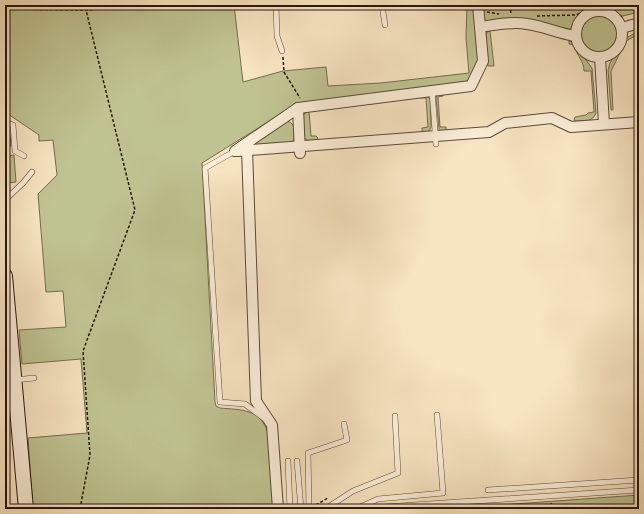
<svg xmlns="http://www.w3.org/2000/svg" width="644" height="514" font-family="'Gentium Book Plus',serif">
<style>
.green{fill:#bfc391;stroke:#746c4e}
.lines{fill:none;stroke-linecap:round;stroke-linejoin:round}
.service-casing{stroke:#5c4a38;stroke-width:6}
.minor-casing{stroke:#5c4a38;stroke-width:12}
.secondary-casing{stroke:#28160b;stroke-width:16}
.path{stroke:#28160b;stroke-width:1.5;stroke-dasharray:3 2;stroke-linecap:butt}
.service{stroke:#faedd7;stroke-width:5}
.minor{stroke:#faedd7;stroke-width:10}
.secondary{stroke:#faedd7;stroke-width:14}
</style>
<rect width="100%" height="100%" fill="#f7e4c1"/>
<filter id="stains"><feTurbulence type="fractalNoise" baseFrequency=".005" numOctaves="4"/><feColorMatrix values="0 0 0 0 .2 0 0 0 0 .09 0 0 0 0 .02 0 0 0 .5 -.17"/></filter>
<radialGradient id="worn" r=".72"><stop offset=".6" stop-color="#630" stop-opacity="0"/><stop offset="1" stop-color="#630" stop-opacity=".3"/></radialGradient>
<g class="green">
<path d="M5,5H234L243,82L283,71L326,67L328,86L381,83L469,73L466,38L467,5H475L479,60L468,81L284,112L202,163L215,402L216,406L220,408C241,410 260,408 268,433L275,509H33L28,438L87,433L81,359L22,364L19,330L66,327L63,291L46,292L38,194L57,175L53,140L39,141V135L5,112Z"/>
<path d="M483,5H594L595,8L579,19L572,28L569,30L485,24Z"/>
<path d="M602,5H639V12L623,16L603,7Z"/>
<circle cx="599" cy="34" r="18"/>
<path d="M490,31L494,66H488L485,37L487,32Z"/>
<path d="M639,31V34L626,41L611,71L613,110H611L608,70L610,63L624,39Z"/>
<path d="M569,41L576,43L580,52L592,68L596,113C593,122 584,121 576,121L574,120L575,117L586,115L588,113L594,112L591,71H584C584,61 577,56 574,45L569,44Z"/>
<path d="M442,93L443,96L438,97L440,127H446V131H440L439,129L436,98L437,95Z"/>
<path d="M420,96H427L430,99L431,127L428,133H422V128L428,127L426,98H420Z"/>
<path d="M308,111H309L311,136H316L318,138L317,141H309L304,138L302,118L304,114Z"/>
<path d="M286,121C296,122 298,136 291,143L251,146Z"/>
<path d="M5,125H9L11,146L5,147Z"/>
<path d="M14,155L16,182L8,183L6,156Z"/>
<path d="M639,495V507L617,509H444Z"/>
</g>
<g class="lines">
<defs>
<g id="service">
<path d="M276,5L277,36L282,51"/>
<path d="M382,5L385,25"/>
<path d="M432,90L436,144"/>
<path d="M5,122L13,125L15,151L24,156"/>
<path d="M235,151L205,168L220,402L245,404L265,419"/>
<path d="M5,200L23,183L32,172"/>
<path d="M15,380L34,378"/>
<path d="M288,461L290,509"/>
<path d="M297,461L301,509"/>
<path d="M488,490L639,480"/>
<path d="M360,507L378,499L443,493L437,415"/>
<path d="M309,509L308,453L347,440L344,424"/>
<path d="M325,509L353,491L398,473L395,416"/>
<path d="M355,509L639,490"/>
</g>
<g id="minor">
<path d="M478,5L480,27"/>
<circle cx="599" cy="34" r="23"/>
<path d="M622,28L639,23"/>
<path d="M600,57L604,124"/>
<path d="M298,108L300,153"/>
<path d="M247,150L256,401L272,425L278,509"/>
<path d="M235,151L298,108L471,86L483,61L480,27C495,25 512,21 527,24C544,26 559,34 576,36"/>
<path d="M237,151L489,132L505,123L552,118L571,127L639,122"/>
</g>
<path id="secondary" d="M5,276L26,509"/>
</defs>
<use href="#service" class="service-casing"/>
<use href="#minor" class="minor-casing"/>
<use href="#secondary" class="secondary-casing"/>
<g class="path">
<path d="M510,5L511,15"/>
<path d="M5,9L86,10L151,5"/>
<path d="M487,12L499,14"/>
<path d="M537,16L575,15L598,8L624,18"/>
<path d="M283,57L284,72L300,98"/>
<path d="M551,503V509"/>
<path d="M316,505L328,498"/>
<path d="M80,509L90,455L83,351L135,210L86,10"/>
</g>
<use href="#service" class="service"/>
<use href="#minor" class="minor"/>
<use href="#secondary" class="secondary"/>
</g>
<rect width="644" height="514" fill="none" stroke="#f7e4c1" stroke-width="20"/>
<rect x="6" y="6" width="632" height="502" fill="none" stroke="#28160b" stroke-width="2"/>
<rect x="10" y="10" width="624" height="494" fill="none" stroke="#28160b"/>
<rect width="100%" height="100%" filter="url(#stains)"/>
<rect width="100%" height="100%" fill="url(#worn)"/>
</svg>
